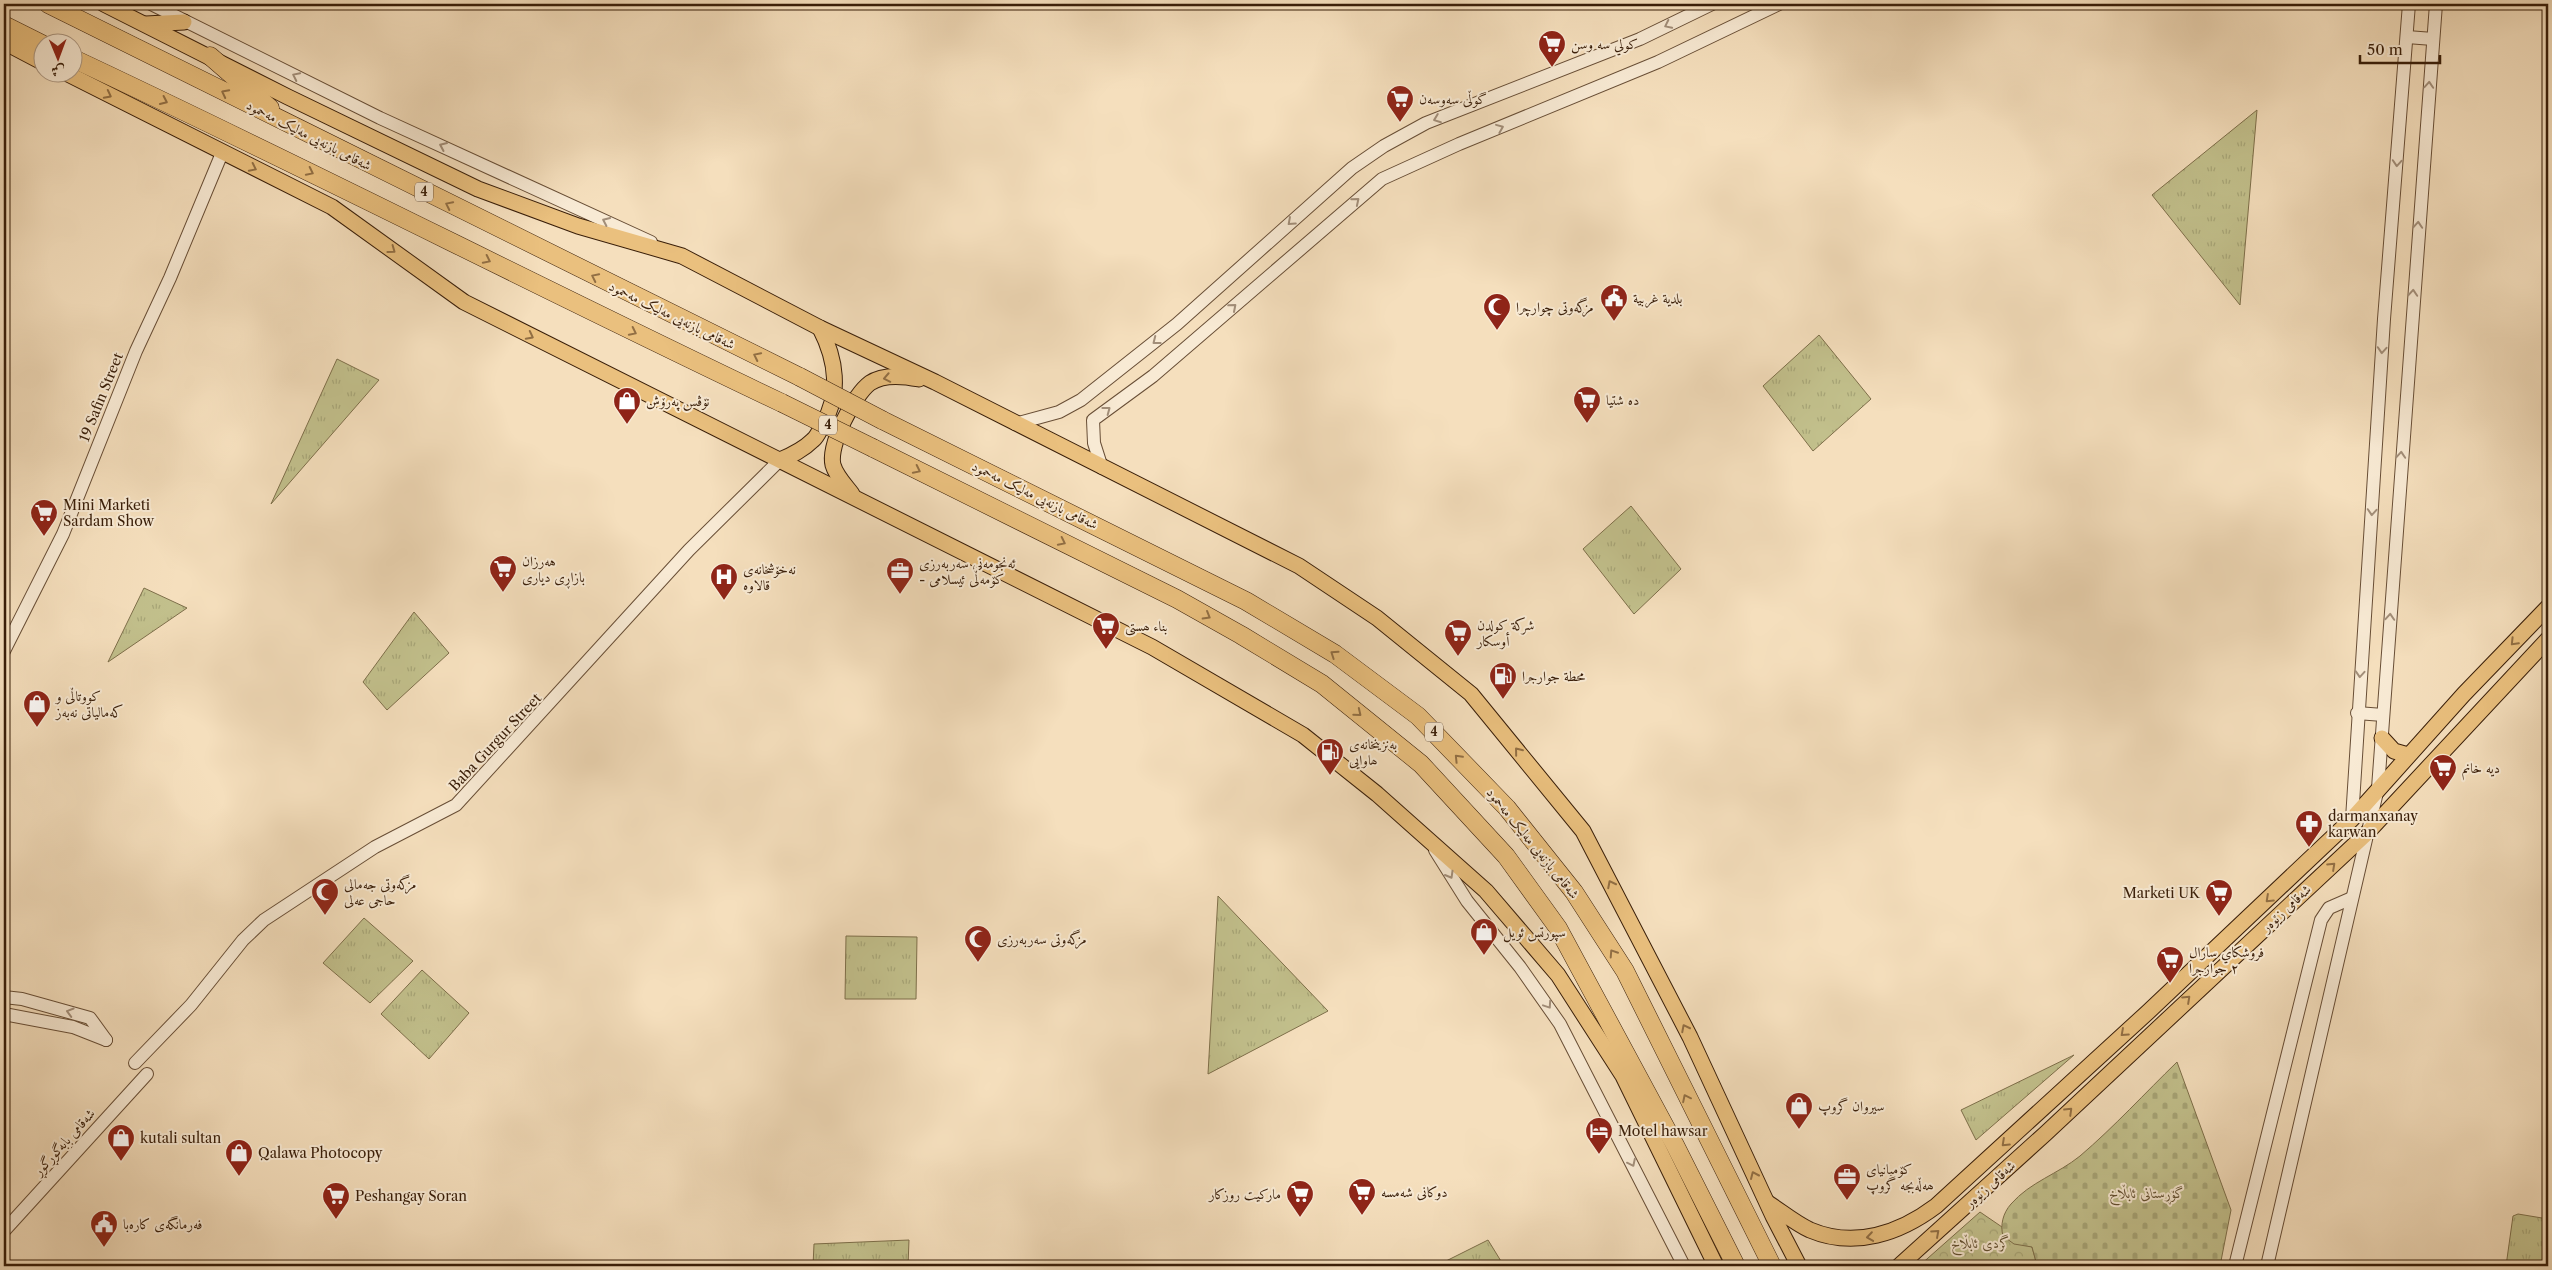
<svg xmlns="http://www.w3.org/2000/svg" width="2552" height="1270" font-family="'Libre Caslon Text',Amiri,serif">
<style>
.grass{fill:url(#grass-tufts);stroke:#7e6f4a}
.forest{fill:url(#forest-crowns);stroke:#7e6f4a}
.cemetery{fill:url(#cemetery-stones);stroke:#7e6f4a}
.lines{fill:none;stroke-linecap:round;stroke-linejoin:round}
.minor-casing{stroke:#684e36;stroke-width:14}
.major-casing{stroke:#391e09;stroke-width:17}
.highway-casing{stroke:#391e09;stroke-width:19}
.minor{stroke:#f8ead4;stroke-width:12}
.major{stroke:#eac07e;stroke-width:15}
.highway{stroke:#eac07e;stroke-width:18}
.highway-bridge-casing{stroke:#391e09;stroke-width:19;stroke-linecap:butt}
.highway-bridge{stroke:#eac07e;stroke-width:18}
.oneway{stroke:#a28e79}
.oneway2{stroke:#926f44}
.labels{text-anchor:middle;stroke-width:4;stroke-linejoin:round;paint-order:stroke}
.shield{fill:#f8ead4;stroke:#725b46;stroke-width:1}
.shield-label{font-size:12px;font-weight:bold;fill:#391e09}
.poi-label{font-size:14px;fill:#391e09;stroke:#f8ead4;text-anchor:start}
.street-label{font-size:14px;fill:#391e09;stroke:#f8ead4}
.park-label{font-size:14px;font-style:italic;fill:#624f30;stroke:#f8ead4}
</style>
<defs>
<pattern id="grass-tufts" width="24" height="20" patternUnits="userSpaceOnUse" patternTransform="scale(1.25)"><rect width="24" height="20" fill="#c2c08c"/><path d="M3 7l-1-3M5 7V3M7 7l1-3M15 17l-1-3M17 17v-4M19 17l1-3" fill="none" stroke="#a7a577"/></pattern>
<pattern id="forest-crowns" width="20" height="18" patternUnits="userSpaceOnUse" patternTransform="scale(1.25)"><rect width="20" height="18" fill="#c2c08c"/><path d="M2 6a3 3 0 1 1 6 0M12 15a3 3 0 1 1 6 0" fill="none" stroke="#a7a577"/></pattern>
<pattern id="cemetery-stones" width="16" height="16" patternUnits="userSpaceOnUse" patternTransform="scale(1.25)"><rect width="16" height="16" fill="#c2c08c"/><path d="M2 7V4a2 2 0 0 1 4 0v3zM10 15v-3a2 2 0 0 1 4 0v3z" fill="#a7a577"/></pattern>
</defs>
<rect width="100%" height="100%" fill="#f5dfbd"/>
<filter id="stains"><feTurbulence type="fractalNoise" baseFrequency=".004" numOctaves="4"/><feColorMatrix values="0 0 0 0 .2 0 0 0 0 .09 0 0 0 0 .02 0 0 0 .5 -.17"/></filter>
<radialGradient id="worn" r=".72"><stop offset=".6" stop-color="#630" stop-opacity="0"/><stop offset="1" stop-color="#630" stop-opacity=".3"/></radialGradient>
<g class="grass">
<path d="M2257,110L2240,305L2152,195Z"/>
<path d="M1819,335L1871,399L1813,451L1763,386Z"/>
<path d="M337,359L379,380L271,504Z"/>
<path d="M1631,506L1681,569L1634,614L1583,549Z"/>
<path d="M144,588L187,608L108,662Z"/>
<path d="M414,612L449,653L387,710L363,682Z"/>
<path d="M1218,896L1328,1011L1208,1074Z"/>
<path d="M364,918L413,961L370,1003L323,963Z"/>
<path d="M846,936L917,937L916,999H845Z"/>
<path d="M422,970L469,1013L429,1059L381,1014Z"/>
<path d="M2074,1055L1976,1140L1961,1110Z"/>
<path d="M2518,1214L2548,1219V1266H2506L2513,1216Z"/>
<path d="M909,1240L908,1266H813L814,1244Z"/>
<path d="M1488,1240L1504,1266H1436Z"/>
</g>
<path class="forest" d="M1980,1212L2002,1227L2004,1237L2032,1247L2036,1261L2034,1266H1919Z"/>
<path class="cemetery" d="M2177,1062L2231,1210L2220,1266H2035L2036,1262L2032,1247L2014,1244L2003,1236C2000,1225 2003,1213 2011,1204C2030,1182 2058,1174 2080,1156C2114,1127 2145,1093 2177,1062Z"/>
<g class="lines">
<defs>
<g id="minor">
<path d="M151,4L380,118L651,242"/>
<path d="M2407,37L2433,39"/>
<path d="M1015,424L1059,412L1081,400L1177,324L1352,168L1384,146L1426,123L1640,39L1712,4"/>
<path d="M1102,468L1094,443L1093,420L1153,376L1382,179L1459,144L1658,62L1779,4"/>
<path d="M4,651L63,534L136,351L170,278L222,153"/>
<path d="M2357,713L2383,715"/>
<path d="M2352,819L2384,319L2409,4"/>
<path d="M1435,850L1467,901L1520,967L1560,1024L1684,1266"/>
<path d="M4,997L22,999L90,1018L106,1040"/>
<path d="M4,1014L73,1027L106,1040"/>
<path d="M135,1063L191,1005L243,940L264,920L375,847L456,805L689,550L780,460"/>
<path d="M4,1231L147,1074"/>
<path d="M2235,1266L2321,920L2329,908L2352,898"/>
<path d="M2267,1266L2378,788L2436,4"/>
</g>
<g id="major">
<path d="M104,4L288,97L478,189L578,226L682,256L820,328L935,382L1299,566L1377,618L1471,694L1583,831L1690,1037L1773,1216L1799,1266"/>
<path d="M146,24L184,22"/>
<path d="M4,42L42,62"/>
<path d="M64,72L332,207L464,302L1152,647L1303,735L1377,794L1486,891L1558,975L1623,1076L1716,1266"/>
<path d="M780,460C792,455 803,450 813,440C818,436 820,429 823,424C841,393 836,359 820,328"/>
<path d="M852,494C846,486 836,476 833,465C828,445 854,395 870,383C883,374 904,376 919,379"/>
<path d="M2382,738L2394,751L2408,755"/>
<path d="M1768,1203C1782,1212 1795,1223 1810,1230C1855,1249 1900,1233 1936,1206L2148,1012L2352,819L2464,694L2548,607"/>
<path d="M1899,1266L2045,1134L2367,833L2548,639"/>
</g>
<g id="highway">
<path d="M48,4L800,377"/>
<path d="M4,25L42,44"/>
<path d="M210,56L270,108"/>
<path d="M72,58C311,170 544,290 782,403"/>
<path d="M882,420L1246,601L1335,654L1418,716L1507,808L1574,892L1625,971L1772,1266"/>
<path d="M873,448L1177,599L1241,635L1322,684L1421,764L1506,856L1558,928L1675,1145L1736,1266"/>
</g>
</defs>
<use href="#minor" class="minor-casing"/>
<use href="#major" class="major-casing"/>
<use href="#highway" class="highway-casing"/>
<use href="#minor" class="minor"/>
<use href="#major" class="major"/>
<use href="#highway" class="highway"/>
<defs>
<g id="highway-bridge">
<path d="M800,377L882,420"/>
<path d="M782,403L873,448"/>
</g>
</defs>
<use href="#highway-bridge" class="highway-bridge-casing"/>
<use href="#highway-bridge" class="highway-bridge"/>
</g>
<defs><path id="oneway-chevron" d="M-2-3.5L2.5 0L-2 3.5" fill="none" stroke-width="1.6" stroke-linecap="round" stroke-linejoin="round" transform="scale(1.25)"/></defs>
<g class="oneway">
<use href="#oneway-chevron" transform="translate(1668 25) rotate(154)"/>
<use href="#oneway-chevron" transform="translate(296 76) rotate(-154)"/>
<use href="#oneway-chevron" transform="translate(2429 85) rotate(-86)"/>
<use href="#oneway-chevron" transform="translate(1437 119) rotate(159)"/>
<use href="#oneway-chevron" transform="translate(1500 128) rotate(-22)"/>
<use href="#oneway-chevron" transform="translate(443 146) rotate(-156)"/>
<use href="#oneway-chevron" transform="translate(2397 163) rotate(94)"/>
<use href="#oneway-chevron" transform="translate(1356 201) rotate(-40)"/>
<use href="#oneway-chevron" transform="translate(606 221) rotate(-155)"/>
<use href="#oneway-chevron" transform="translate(1291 222) rotate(138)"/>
<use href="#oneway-chevron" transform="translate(2418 225) rotate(-86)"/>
<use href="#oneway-chevron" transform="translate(2413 293) rotate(-86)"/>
<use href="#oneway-chevron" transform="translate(1233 307) rotate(-41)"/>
<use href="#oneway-chevron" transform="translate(1156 341) rotate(142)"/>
<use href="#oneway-chevron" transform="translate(2382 350) rotate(94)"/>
<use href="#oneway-chevron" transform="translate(1107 410) rotate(-37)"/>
<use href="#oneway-chevron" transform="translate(2401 455) rotate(-86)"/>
<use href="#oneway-chevron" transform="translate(2372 512) rotate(94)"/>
<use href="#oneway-chevron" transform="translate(2390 617) rotate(-86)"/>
<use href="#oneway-chevron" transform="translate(2360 674) rotate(94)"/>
<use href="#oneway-chevron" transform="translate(1450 875) rotate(60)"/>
<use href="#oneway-chevron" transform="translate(1548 1005) rotate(56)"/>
<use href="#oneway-chevron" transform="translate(70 1012) rotate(-164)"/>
<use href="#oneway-chevron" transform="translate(1632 1163) rotate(64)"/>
</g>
<g class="oneway2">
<use href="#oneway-chevron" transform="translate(225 93) rotate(-153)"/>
<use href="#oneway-chevron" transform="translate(108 95) rotate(27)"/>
<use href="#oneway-chevron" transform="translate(164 101) rotate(25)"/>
<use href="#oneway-chevron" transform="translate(253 168) rotate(26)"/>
<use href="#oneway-chevron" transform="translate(310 172) rotate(26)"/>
<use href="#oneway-chevron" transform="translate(449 205) rotate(-154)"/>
<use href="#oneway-chevron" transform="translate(392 250) rotate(36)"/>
<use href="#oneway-chevron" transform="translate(487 260) rotate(26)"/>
<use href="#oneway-chevron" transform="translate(595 277) rotate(-154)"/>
<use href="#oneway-chevron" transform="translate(633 332) rotate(26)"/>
<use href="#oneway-chevron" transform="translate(530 336) rotate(27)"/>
<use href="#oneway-chevron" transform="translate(757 356) rotate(-154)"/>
<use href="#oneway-chevron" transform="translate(887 378) rotate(169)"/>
<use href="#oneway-chevron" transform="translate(917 470) rotate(26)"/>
<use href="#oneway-chevron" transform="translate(1062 542) rotate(26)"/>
<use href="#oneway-chevron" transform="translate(1207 616) rotate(30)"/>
<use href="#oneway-chevron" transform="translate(2514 642) rotate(134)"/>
<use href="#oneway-chevron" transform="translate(1334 654) rotate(-146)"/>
<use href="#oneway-chevron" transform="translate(1358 713) rotate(39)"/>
<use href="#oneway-chevron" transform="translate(1518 751) rotate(-129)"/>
<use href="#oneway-chevron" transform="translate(1458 758) rotate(-134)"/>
<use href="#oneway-chevron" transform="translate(2332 866) rotate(-43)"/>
<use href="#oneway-chevron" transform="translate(1611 884) rotate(-117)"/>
<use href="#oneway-chevron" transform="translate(2269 899) rotate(137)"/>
<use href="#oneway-chevron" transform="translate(1613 953) rotate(-123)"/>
<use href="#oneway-chevron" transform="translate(2187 999) rotate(-43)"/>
<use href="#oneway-chevron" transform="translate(1685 1028) rotate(-117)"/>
<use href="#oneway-chevron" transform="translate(2124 1033) rotate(138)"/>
<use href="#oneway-chevron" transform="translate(1686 1098) rotate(-116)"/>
<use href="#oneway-chevron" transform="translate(2069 1111) rotate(-44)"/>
<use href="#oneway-chevron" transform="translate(2005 1143) rotate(137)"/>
<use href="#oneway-chevron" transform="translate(1754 1175) rotate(-114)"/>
<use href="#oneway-chevron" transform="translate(1936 1233) rotate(-42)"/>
<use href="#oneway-chevron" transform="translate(1870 1237) rotate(172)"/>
</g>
<defs>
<symbol id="supermarket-pin" viewBox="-11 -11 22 30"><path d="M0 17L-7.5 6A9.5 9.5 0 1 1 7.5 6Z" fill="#8f2418" stroke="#f8ead4"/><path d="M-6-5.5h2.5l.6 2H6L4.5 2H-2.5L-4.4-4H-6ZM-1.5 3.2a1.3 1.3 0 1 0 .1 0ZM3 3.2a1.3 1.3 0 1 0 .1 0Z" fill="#fff"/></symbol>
<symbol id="civic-pin" viewBox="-11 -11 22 30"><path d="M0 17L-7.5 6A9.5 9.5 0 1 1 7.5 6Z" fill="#8f2418" stroke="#f8ead4"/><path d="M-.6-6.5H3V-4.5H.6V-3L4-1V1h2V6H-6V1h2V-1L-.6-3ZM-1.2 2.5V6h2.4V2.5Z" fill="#fff"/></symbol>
<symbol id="mosque-pin" viewBox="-11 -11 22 30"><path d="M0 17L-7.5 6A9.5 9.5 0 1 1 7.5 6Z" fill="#8f2418" stroke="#f8ead4"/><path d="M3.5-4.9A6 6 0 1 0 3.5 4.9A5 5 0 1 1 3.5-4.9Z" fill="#fff"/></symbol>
<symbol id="shop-pin" viewBox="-11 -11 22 30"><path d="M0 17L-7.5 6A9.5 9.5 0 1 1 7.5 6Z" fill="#8f2418" stroke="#f8ead4"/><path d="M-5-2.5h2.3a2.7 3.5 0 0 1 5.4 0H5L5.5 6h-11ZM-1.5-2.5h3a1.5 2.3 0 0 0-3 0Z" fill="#fff"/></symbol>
<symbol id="office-pin" viewBox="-11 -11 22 30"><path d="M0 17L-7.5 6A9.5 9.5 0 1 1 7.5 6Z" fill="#8f2418" stroke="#f8ead4"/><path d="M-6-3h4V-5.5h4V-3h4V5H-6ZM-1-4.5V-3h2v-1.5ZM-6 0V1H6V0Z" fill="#fff"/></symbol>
<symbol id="hospital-pin" viewBox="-11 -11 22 30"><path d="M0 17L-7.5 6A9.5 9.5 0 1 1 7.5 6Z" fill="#8f2418" stroke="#f8ead4"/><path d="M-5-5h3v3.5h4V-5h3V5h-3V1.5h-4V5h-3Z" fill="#fff"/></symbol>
<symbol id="fuel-pin" viewBox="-11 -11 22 30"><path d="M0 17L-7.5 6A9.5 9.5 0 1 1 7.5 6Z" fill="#8f2418" stroke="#f8ead4"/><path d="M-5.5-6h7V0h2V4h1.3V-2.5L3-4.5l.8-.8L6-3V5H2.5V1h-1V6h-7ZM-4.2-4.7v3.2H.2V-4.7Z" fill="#fff"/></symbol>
<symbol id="pharmacy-pin" viewBox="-11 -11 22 30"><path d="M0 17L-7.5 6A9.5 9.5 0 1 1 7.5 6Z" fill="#8f2418" stroke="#f8ead4"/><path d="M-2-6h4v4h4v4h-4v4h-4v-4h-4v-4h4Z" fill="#fff"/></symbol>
<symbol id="hotel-pin" viewBox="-11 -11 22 30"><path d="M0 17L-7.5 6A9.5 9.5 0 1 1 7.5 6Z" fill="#8f2418" stroke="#f8ead4"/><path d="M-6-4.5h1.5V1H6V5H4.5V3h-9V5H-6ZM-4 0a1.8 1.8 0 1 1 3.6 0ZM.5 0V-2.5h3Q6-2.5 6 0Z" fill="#fff"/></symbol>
</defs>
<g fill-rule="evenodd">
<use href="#supermarket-pin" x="1536" y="28" width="32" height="43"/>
<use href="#supermarket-pin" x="1384" y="83" width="32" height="43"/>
<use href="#civic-pin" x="1598" y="282" width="32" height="43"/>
<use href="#mosque-pin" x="1481" y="291" width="32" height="43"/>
<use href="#supermarket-pin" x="1571" y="384" width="32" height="43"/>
<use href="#shop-pin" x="611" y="385" width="32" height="43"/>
<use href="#supermarket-pin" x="28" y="497" width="32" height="43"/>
<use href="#supermarket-pin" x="487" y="553" width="32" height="43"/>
<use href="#office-pin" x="884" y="555" width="32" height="43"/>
<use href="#hospital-pin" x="708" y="561" width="32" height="43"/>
<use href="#supermarket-pin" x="1090" y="610" width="32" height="43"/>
<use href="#supermarket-pin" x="1442" y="617" width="32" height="43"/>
<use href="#fuel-pin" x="1487" y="660" width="32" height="43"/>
<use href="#shop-pin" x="21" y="688" width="32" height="43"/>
<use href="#fuel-pin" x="1314" y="736" width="32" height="43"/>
<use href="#supermarket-pin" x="2427" y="752" width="32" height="43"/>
<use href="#pharmacy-pin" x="2293" y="808" width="32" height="43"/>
<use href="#mosque-pin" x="309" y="876" width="32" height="43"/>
<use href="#supermarket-pin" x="2203" y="877" width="32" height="43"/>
<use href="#shop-pin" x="1468" y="916" width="32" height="43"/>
<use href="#mosque-pin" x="962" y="923" width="32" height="43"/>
<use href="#supermarket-pin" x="2154" y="944" width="32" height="43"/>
<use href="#shop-pin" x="1783" y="1090" width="32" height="43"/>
<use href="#hotel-pin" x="1583" y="1115" width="32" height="43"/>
<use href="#shop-pin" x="105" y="1122" width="32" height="43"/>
<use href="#shop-pin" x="223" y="1137" width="32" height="43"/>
<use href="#office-pin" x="1831" y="1161" width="32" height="43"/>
<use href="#supermarket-pin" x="1346" y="1176" width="32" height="43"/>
<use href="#supermarket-pin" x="1284" y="1178" width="32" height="43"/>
<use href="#supermarket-pin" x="320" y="1180" width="32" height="43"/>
<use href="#civic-pin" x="88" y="1208" width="32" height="43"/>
</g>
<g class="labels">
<g class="shield">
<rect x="415" y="182.5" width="18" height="19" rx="4"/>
<rect x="819" y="415.5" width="18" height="19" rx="4"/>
<rect x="1425" y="722.5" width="18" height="19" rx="4"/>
</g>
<g class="shield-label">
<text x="424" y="196">4</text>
<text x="828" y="429">4</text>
<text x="1434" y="736">4</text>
</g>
<g class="poi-label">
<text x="1571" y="49">كولي سه وسن</text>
<text x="1419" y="104">گوڵی سەوسەن</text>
<text x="1633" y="303">بلدية غربية</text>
<text x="1516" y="312">مزگەوتی چوارچرا</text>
<text x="1606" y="405">ده شتيا</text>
<text x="646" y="406">نۆڤس پەرۆش</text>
<text x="63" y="510">Mini Marketi<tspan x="63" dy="16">Sardam Show</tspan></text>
<text x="522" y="566">هەرزان<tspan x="522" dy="16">بازاڕی دیاری</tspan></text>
<text x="919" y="568">ئەنجومەنی سەربەرزی<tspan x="919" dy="16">- کۆمەڵی ئیسلامی</tspan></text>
<text x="743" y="574">نەخۆشخانەی<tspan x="743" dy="16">قالاوە</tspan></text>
<text x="1477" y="630">شرکة کولدن<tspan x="1477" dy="16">أوسکار</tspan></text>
<text x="1125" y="631">بناء ھستی</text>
<text x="1522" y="681">محطة جوارجرا</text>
<text x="56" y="701">کووتاڵی و<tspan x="56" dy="16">کەمالیاتی نەبەز</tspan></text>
<text x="1349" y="749">بەنزینخانەی<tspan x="1349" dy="16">ھاوایی</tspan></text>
<text x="2462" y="773">دیە خانم</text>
<text x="2328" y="821">darmanxanay<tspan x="2328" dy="16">karwan</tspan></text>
<text x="344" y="889">مزگەوتی جەمالی<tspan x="344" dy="16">حاجی عەلی</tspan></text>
<text x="2200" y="898" text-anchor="end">Marketi UK</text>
<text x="1503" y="937">سپورتس ئويل</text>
<text x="997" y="944">مزگەوتی سەربەرزی</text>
<text x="2189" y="957">فروشكاي سارال<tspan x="2189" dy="16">٢ جوارجرا</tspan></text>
<text x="1818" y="1111">سیروان گروپ</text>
<text x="1618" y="1136">Motel hawsar</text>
<text x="140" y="1143">kutali sultan</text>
<text x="258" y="1158">Qalawa Photocopy</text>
<text x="1866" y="1174">کۆمپانیای<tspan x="1866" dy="16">ھەڵەبجە گروپ</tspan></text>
<text x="1381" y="1197">دوکانی شەمسە</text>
<text x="1281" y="1199" text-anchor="end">ماركيت روزكار</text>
<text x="355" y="1201">Peshangay Soran</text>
<text x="123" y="1229">فەرمانگەی کارەبا</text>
</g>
<g class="street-label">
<text transform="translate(309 135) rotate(27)" y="5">شەقامی بازنەیی مەلیک مەحمود</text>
<text transform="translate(672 315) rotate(26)" y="5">شەقامی بازنەیی مەلیک مەحمود</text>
<text transform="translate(101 397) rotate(-68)" y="5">19 Safin Street</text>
<text transform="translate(1035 495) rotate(26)" y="5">شەقامی بازنەیی مەلیک مەحمود</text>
<text transform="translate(495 742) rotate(-47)" y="5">Baba Gurgur Street</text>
<text transform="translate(1533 843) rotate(51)" y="5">شەقامی بازنەیی مەلیک مەحمود</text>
<text transform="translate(2286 908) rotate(-43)" y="5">شەقامی زێوەر</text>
<text transform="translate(64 1142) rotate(-48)" y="5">شەقامی بابەگوڕگوڕ</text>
<text transform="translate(1990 1184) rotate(-42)" y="5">شەقامی زێوەر</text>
</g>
<g class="park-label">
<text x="2147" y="1198">گۆڕستانی ئابڵاخ</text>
<text x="1981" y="1248">گردی ئابڵاخ</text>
</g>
</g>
<rect width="2552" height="1270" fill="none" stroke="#f5dfbd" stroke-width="20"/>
<rect x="5" y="5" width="2542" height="1260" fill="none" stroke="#391e09" stroke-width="2.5"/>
<rect x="10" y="10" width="2532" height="1250" fill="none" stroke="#391e09"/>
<g transform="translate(58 58) rotate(179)"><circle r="24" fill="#f8ead4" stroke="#ac9883"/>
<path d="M0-4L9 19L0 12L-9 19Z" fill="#8f2418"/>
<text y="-8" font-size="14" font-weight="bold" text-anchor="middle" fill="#391e09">ش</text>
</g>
<path d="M2360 55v8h80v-8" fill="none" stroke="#391e09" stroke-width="2.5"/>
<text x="2367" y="55" font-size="15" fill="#391e09" stroke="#f8ead4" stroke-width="4" paint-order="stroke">50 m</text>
<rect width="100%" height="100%" filter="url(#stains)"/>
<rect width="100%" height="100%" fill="url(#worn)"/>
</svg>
